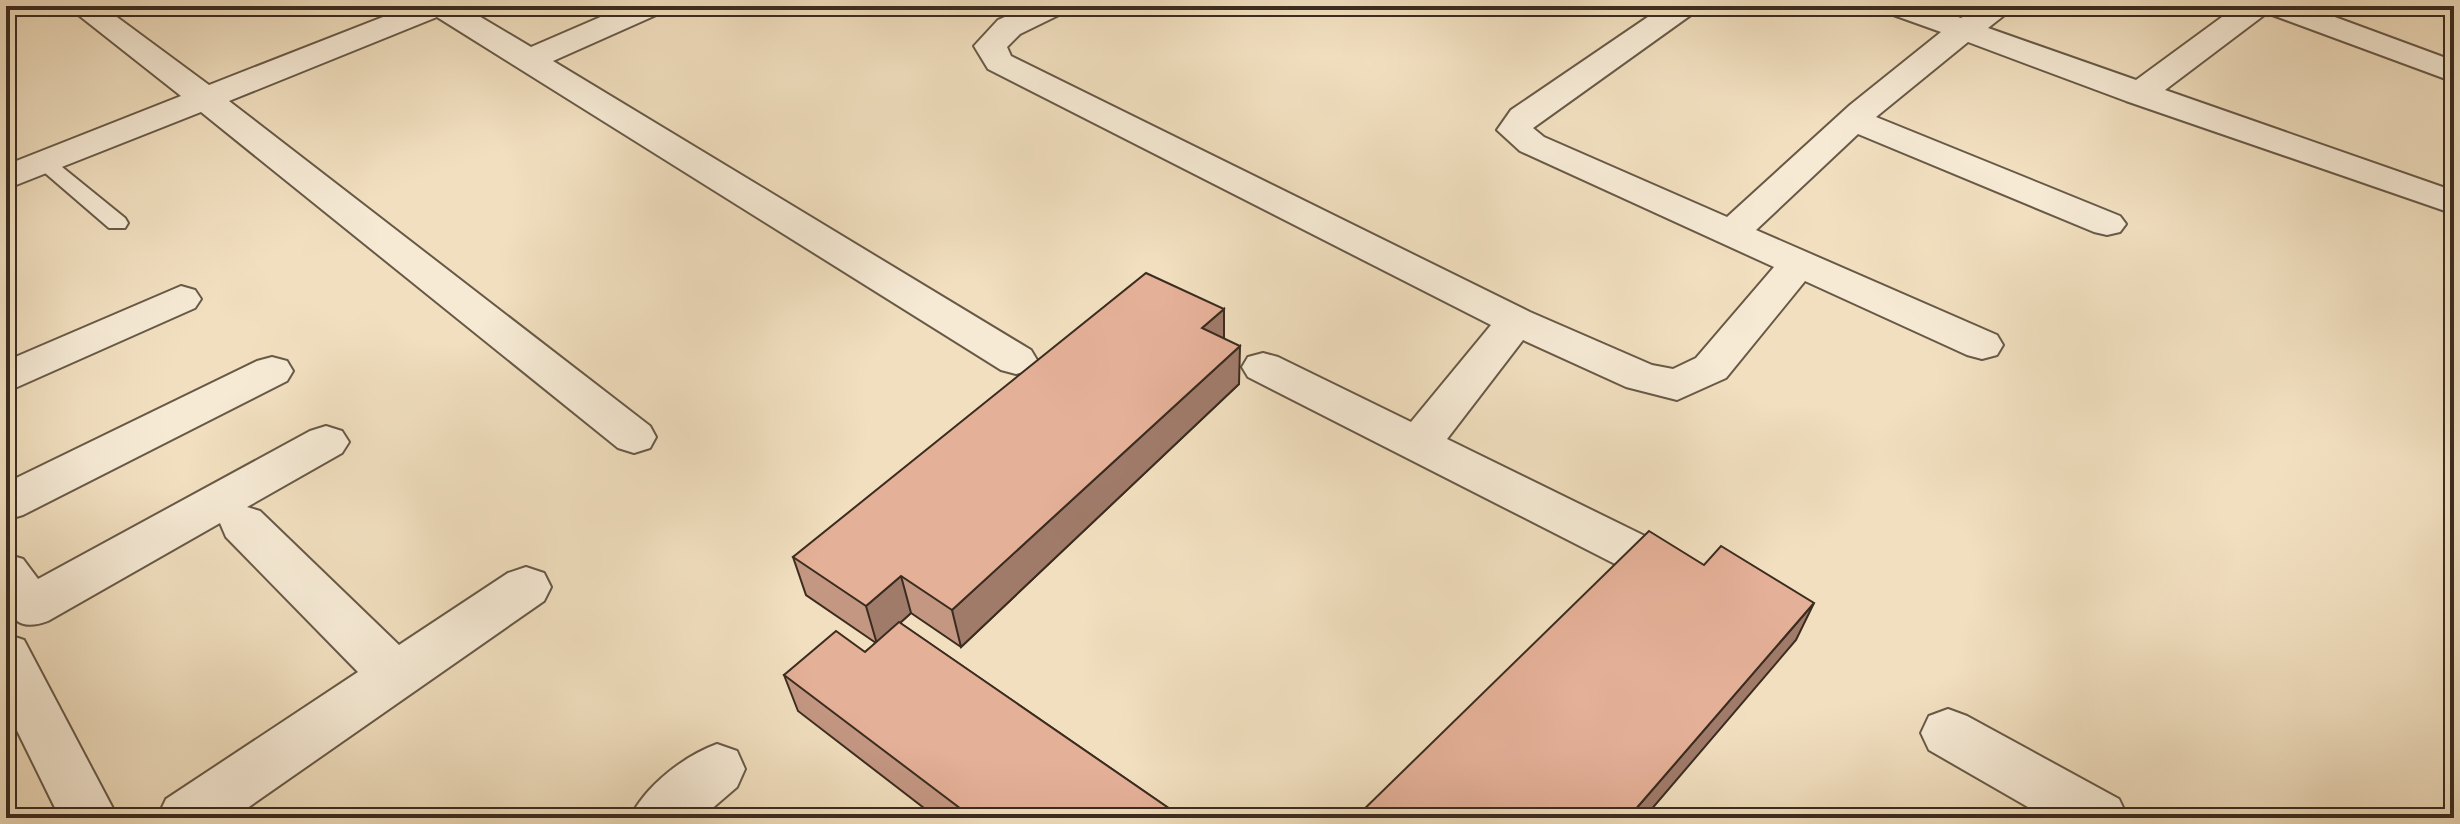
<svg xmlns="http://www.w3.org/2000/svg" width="2460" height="824" font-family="Alegreya,serif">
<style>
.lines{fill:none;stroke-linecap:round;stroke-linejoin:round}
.service-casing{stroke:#685947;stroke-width:4}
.minor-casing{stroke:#685947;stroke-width:4}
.service{fill:#f6ead5;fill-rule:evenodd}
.minor{fill:#f6ead5;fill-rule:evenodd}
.wall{fill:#c49783;stroke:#3b2c1f;stroke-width:2}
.shaded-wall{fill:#a07b6a;stroke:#3b2c1f;stroke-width:2}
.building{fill:#e4b098;stroke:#3b2c1f;stroke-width:2}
</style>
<rect width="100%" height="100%" fill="#f1dfbf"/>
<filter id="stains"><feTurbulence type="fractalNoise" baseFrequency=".0025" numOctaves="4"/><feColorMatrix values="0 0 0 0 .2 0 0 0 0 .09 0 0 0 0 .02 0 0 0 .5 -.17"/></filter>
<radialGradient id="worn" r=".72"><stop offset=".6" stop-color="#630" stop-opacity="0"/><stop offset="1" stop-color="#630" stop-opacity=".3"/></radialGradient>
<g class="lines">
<defs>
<path id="service" d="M44,156L51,158L125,218L128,223L125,228H109L37,166L33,162L37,158Z"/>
<g id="minor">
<path d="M67,6H102L209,85L411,6H462L531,47L626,6H667L663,12L553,61L1031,350L1037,360L1031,370L1016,374L1001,370L437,17L229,101L650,426L656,437L650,448L634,453L618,448L201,112L6,189V165L181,96Z"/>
<path d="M1029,6H1069L1065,12L1020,34L1007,47L1011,56L1530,312L1652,365L1673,369L1696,358L1774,267L1520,151L1497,130L1511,110L1664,6H1699L1695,12L1533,128L1544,137L1727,217L1850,105L1941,32L1885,12L1881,6H1925L1961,18L1980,6H2016L1988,28L2136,80L2237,6H2305L2454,61V82L2267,13L2165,90L2454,191V214L2126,101L1968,42L1876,117L2120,216L2126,224L2120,232L2107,235L2094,232L1858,134L1756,230L1997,335L2003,345L1997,355L1982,359L1967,355L1805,281L1726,378L1677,400L1626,387L1523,340L1447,439L1655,541L1662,554L1655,567L1638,573L1621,567L1248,377L1242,367L1248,357L1263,353L1278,357L1411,422L1491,325L988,69L974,46L998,20Z"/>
<path d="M181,286L195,290L201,299L195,308L6,392V361Z"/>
<path d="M272,357L287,361L293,371L287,381L23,515L6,520V483L257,361Z"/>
<path d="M326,426L342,431L349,442L342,453L247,507L260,511L399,645L508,573L526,567L544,573L551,587L544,601L233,818H157L166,799L358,672L226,537L220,523L48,621C0,639 6,590 6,554L23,559L38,579L310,431Z"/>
<path d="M6,634L24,640L118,818H60L6,708Z"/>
<path d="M1948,709L1967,716L2119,799L2128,818H2047L1929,750L1921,733L1929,716Z"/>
<path d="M717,744L737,751L745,769L737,787L701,818H630C645,786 684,756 717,744Z"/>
</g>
</defs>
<use href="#service" class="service-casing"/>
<use href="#minor" class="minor-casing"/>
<use href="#service" class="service"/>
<use href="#minor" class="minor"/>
</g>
<path class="wall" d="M1224,339L1239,384L961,647L911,613L900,623L1183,818H937L798,711L784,675L865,652L876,643L806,595L793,557Z"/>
<g class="shaded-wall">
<path d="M1224,309V347L1202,328Z"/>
<path d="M1240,346L1239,384L961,647L952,610Z"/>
<path d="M901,576L911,613L877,644L866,606Z"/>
<path d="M1814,603L1796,640L1644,818H1628Z"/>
</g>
<g class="building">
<path d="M1146,273L1224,309L1202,328L1240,346L952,610L901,576L866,606L793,557Z"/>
<path d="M1649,531L1704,565L1721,546L1814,603L1628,818H1355Z"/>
<path d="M899,622L1183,818H973L784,675L836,631L865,652Z"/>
</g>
<rect width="2460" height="824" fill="none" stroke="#f1dfbf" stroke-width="32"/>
<rect x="8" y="8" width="2444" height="808" fill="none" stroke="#3b2c1f" stroke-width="4"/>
<rect x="16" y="16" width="2428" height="792" fill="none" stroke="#3b2c1f" stroke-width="2"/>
<rect width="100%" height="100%" filter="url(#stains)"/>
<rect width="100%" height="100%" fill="url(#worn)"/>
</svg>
